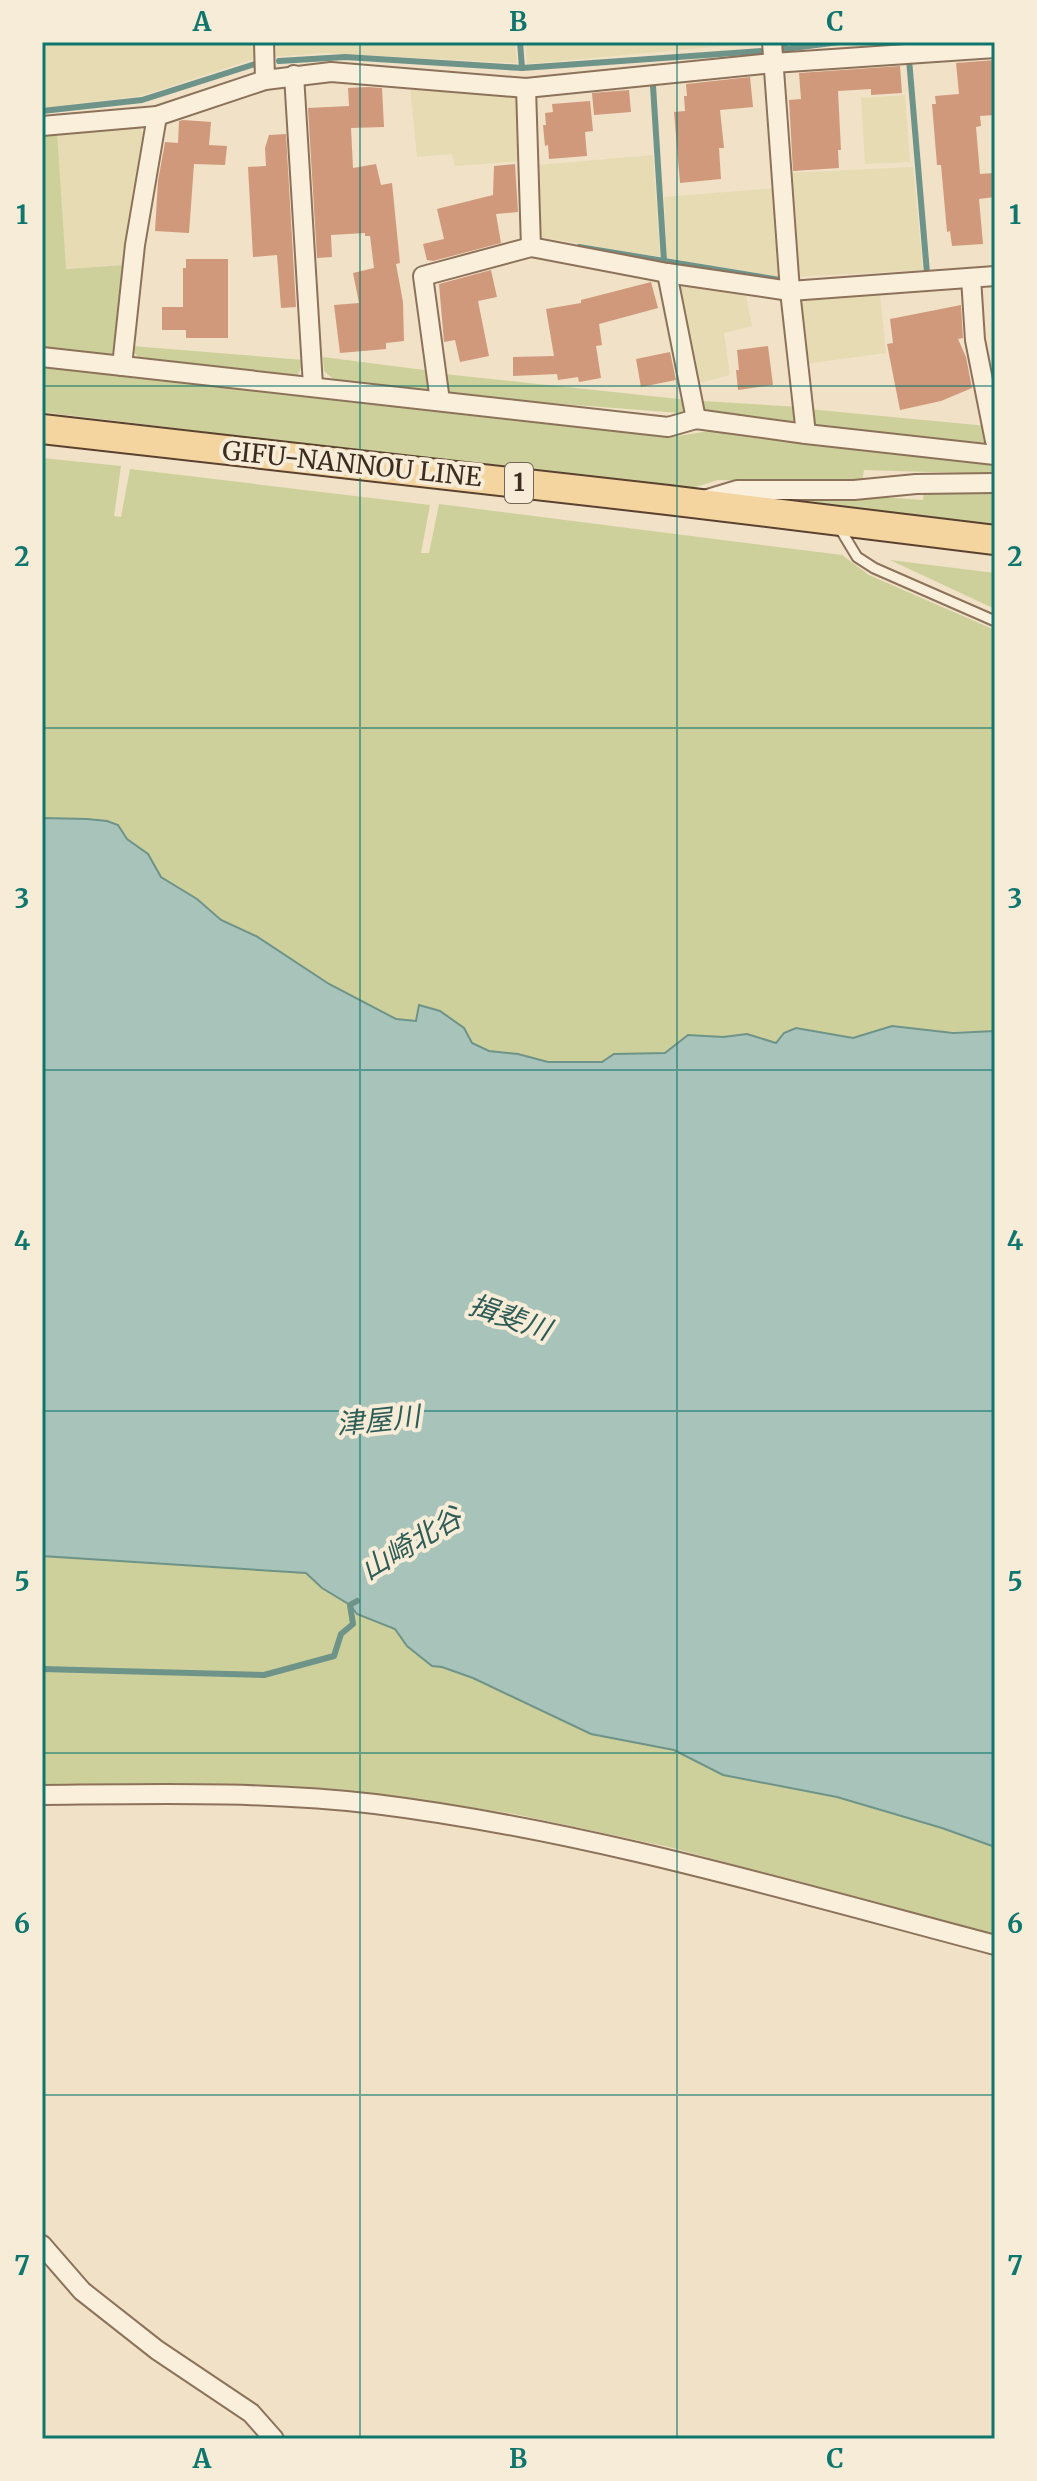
<svg xmlns="http://www.w3.org/2000/svg" width="1037" height="2481" font-family="Merriweather,'Noto Sans JP',serif">
<style>
.farmland{fill:#e7dbb4}
.green{fill:#cdd09a}
.water{fill:#a8c4ba;stroke:#6e9388;stroke-width:2}
.lines{fill:none;stroke-linecap:round;stroke-linejoin:round}
.stream{stroke:#6e9388;stroke-width:6}
.building{fill:#d0997c}
.lane-casing{stroke:#8d725b;stroke-width:13}
.street-casing{stroke:#8d725b;stroke-width:22}
.primary-casing{stroke:#5b412f;stroke-width:32}
.lane{stroke:#faefdb;stroke-width:9}
.street{stroke:#faefdb;stroke-width:18}
.primary{stroke:#f4d49f;stroke-width:28}
.grid{fill:none;stroke:#0f766e;stroke-width:2;stroke-opacity:0.55}
.labels{text-anchor:middle;stroke-width:8;stroke-linejoin:round;paint-order:stroke}
.shield{fill:#f7ecd7;stroke:#756657;stroke-width:2}
.shield-label{font-size:24px;font-weight:bold;fill:#3d2c20}
.street-label{font-size:26px;fill:#3d2c20;stroke:#f7ecd7}
.water-label{font-size:28px;font-style:italic;fill:#2e5d57;stroke:#f7ecd7}
.neatline{fill:none;stroke:#0f766e;stroke-width:3}
.grid-label{font-size:26px;text-anchor:middle;font-weight:bold;fill:#0f766e}
</style>
<rect width="100%" height="100%" fill="#f0e1c7"/>
<g class="farmland">
<path d="M42,42H255L257,58L141,96L42,108Z"/>
<path d="M269,42H515L517,63L323,53L271,57Z"/>
<path d="M525,42H767L527,64Z"/>
<path d="M410,86L511,92L519,100L522,161L455,166L452,154L417,157Z"/>
<path d="M905,95L910,162L865,164L861,98Z"/>
<path d="M137,125L145,137L126,243L125,265L62,269L57,132Z"/>
<path d="M653,155L660,257L539,237L537,165Z"/>
<path d="M913,167L923,270L794,277L789,173Z"/>
<path d="M776,188L783,277L667,258L664,197Z"/>
<path d="M678,283L745,291L752,326L724,333L730,375L700,383Z"/>
<path d="M880,294L886,353L805,364L799,305L803,299Z"/>
</g>
<g class="green">
<path d="M57,132L66,269L125,265L118,348L111,355L42,347V134Z"/>
<path d="M132,346L304,360L298,375L138,357L133,351Z"/>
<path d="M323,357L432,371L433,383L426,391L333,379L324,371Z"/>
<path d="M42,366L672,437L709,431L995,463V474L864,470L862,482L718,480L686,490L42,412Z"/>
<path d="M444,374L688,400V406L681,413L455,396L446,391Z"/>
<path d="M702,401L800,407L799,417L792,424L712,415L703,409Z"/>
<path d="M808,409L987,426L990,438L986,445L981,447L818,427L813,422Z"/>
<path d="M42,458L121,466L114,516L121,517L130,469L430,505L421,553H429L439,504L842,555L869,575L995,630V1031L870,1033L853,1038L796,1028L776,1043L747,1034L723,1037L689,1035L665,1053L614,1054L602,1062L578,1063L548,1062L518,1054L489,1051L472,1043L464,1028L396,1019L329,984L256,936L221,920L207,907L161,877L148,854L127,839L118,825L107,821L87,819L42,818Z"/>
<path d="M924,489L995,491V529L747,498L841,494L923,500Z"/>
<path d="M890,560L995,573V609Z"/>
<path d="M42,1556L307,1573L322,1588L350,1605L357,1614L395,1629L407,1646L432,1666L442,1667L473,1678L591,1734L674,1750L723,1775L837,1797L942,1828L995,1847V1936L669,1847L509,1813L383,1795L246,1784L42,1785Z"/>
</g>
<path class="water" d="M42,818L87,819L107,821L118,825L127,839L148,854L161,877L197,899L221,920L256,936L329,984L396,1019L416,1021L419,1005L440,1011L464,1028L472,1043L489,1051L518,1054L548,1062H602L614,1054L665,1053L688,1035L723,1037L747,1034L776,1043L784,1033L796,1028L853,1038L892,1026L953,1033L995,1031V1847L942,1828L837,1797L723,1775L674,1750L591,1734L473,1678L442,1667L432,1666L407,1646L395,1629L357,1614L350,1605L322,1588L306,1573L42,1556Z"/>
<g class="lines">
<g class="stream">
<path d="M520,42L522,68"/>
<path d="M784,42L785,49L839,42"/>
<path d="M909,59L927,273"/>
<path d="M279,61L345,57L522,68L762,51"/>
<path d="M653,86L664,261"/>
<path d="M42,111L142,100L255,64"/>
<path d="M579,247L780,280"/>
<path d="M42,1669L264,1675L334,1656L341,1634L353,1624L350,1605L357,1601"/>
</g>
</g>
<g class="building">
<path d="M995,60V115L980,116L981,126L976,127L980,174L995,173V197L979,199L983,244L952,246L950,231L947,232L941,165H937L932,104H936L935,96L959,94L956,63Z"/>
<path d="M900,66L902,93L871,95V89L838,91L841,150H838L839,168L793,171L789,100L801,99L799,73Z"/>
<path d="M750,77L753,107L720,110L724,148H719L721,179L680,183L674,112L685,111L684,96H687L686,84Z"/>
<path d="M368,87L382,88L384,127L351,128L353,168L376,164L381,185L392,183L400,263L396,264L403,302L404,341L386,343V349L340,353L334,305L359,303L353,273L374,268L370,236H365V233L331,235L332,257L317,258L308,108L349,106L348,88Z"/>
<path d="M629,90L631,112L594,115L592,93Z"/>
<path d="M590,101L593,131L585,132L587,156L549,159L548,145L545,146L543,125H546L545,113L553,112L552,104Z"/>
<path d="M183,120L211,122L209,145L227,146L225,165L194,164L189,233L155,231L158,181L165,142L178,143L179,121Z"/>
<path d="M286,134L296,307L281,308L277,255L253,257L248,167L266,166L265,148L269,135Z"/>
<path d="M515,164L518,212L496,214L501,243L433,261L427,260L423,244L444,239L437,209L493,195L494,166Z"/>
<path d="M186,259H228V338H186V330H162V307H183V268H186Z"/>
<path d="M491,270L497,297L478,301L489,356L460,362L455,340L444,342L439,284Z"/>
<path d="M651,282L658,308L599,324L602,345L596,346L601,378L579,382L578,377L558,380L557,374L513,376V357L554,356L546,309L581,303V300Z"/>
<path d="M961,305L963,338L958,339L966,357L972,388L941,401L900,410L887,344L893,343L890,319Z"/>
<path d="M768,346L773,385L738,390L736,370H739L737,350Z"/>
<path d="M670,352L676,380L641,387L636,359Z"/>
</g>
<g class="lines">
<defs>
<path id="lane" d="M839,527L857,557L874,568L995,621"/>
<g id="street">
<path d="M264,42L265,80L331,72L526,88L773,63L995,48"/>
<path d="M772,42L790,291L806,434"/>
<path d="M294,75L313,386"/>
<path d="M526,88L531,247L667,273L790,291L995,276"/>
<path d="M42,126L157,116L265,80"/>
<path d="M667,273L696,419"/>
<path d="M971,278L975,340L995,441"/>
<path d="M42,357L668,427L696,419L806,434L995,455"/>
<path d="M122,366L135,245L157,116"/>
<path d="M440,401L423,276L531,247"/>
<path d="M704,500L737,490H854L916,484L995,483"/>
<path d="M42,1795C153,1794 264,1791 375,1804C585,1830 790,1891 995,1945"/>
<path d="M42,2245L82,2291L157,2350L251,2413L274,2439"/>
</g>
<path id="primary" d="M42,429L668,500L995,540"/>
</defs>
<use href="#lane" class="lane-casing"/>
<use href="#street" class="street-casing"/>
<use href="#primary" class="primary-casing"/>
<use href="#lane" class="lane"/>
<use href="#street" class="street"/>
<use href="#primary" class="primary"/>
</g>
<path class="grid" d="M360,42V2439M677,42V2439M42,386H995M42,728H995M42,1070H995M42,1411H995M42,1753H995M42,2095H995"/>
<g class="labels">
<rect class="shield" x="505" y="463" width="28" height="40" rx="6"/>
<g class="shield-label">
<text x="519" y="491">1</text>
</g>
<g class="street-label">
<text transform="translate(352 464) rotate(6)" y="9">GIFU-NANNOU LINE</text>
</g>
<g class="water-label">
<text transform="translate(510 1317) rotate(19)" y="10">揖斐川</text>
<text transform="translate(378 1420) rotate(-6)" y="10">津屋川</text>
<text transform="translate(411 1543) rotate(-31)" y="10">山崎北谷</text>
</g>
</g>
<rect width="1037" height="2481" fill="none" stroke="#f7ecd7" stroke-width="88"/>
<rect x="44" y="44" width="949" height="2393" class="neatline"/>
<g class="grid-label">
<text x="202" y="31">A</text>
<text x="518" y="31">B</text>
<text x="835" y="31">C</text>
<text x="22" y="224">1</text>
<text x="1015" y="224">1</text>
<text x="22" y="566">2</text>
<text x="1015" y="566">2</text>
<text x="22" y="908">3</text>
<text x="1015" y="908">3</text>
<text x="22" y="1250">4</text>
<text x="1015" y="1250">4</text>
<text x="22" y="1591">5</text>
<text x="1015" y="1591">5</text>
<text x="22" y="1933">6</text>
<text x="1015" y="1933">6</text>
<text x="22" y="2275">7</text>
<text x="1015" y="2275">7</text>
<text x="202" y="2468">A</text>
<text x="518" y="2468">B</text>
<text x="835" y="2468">C</text>
</g>
</svg>
